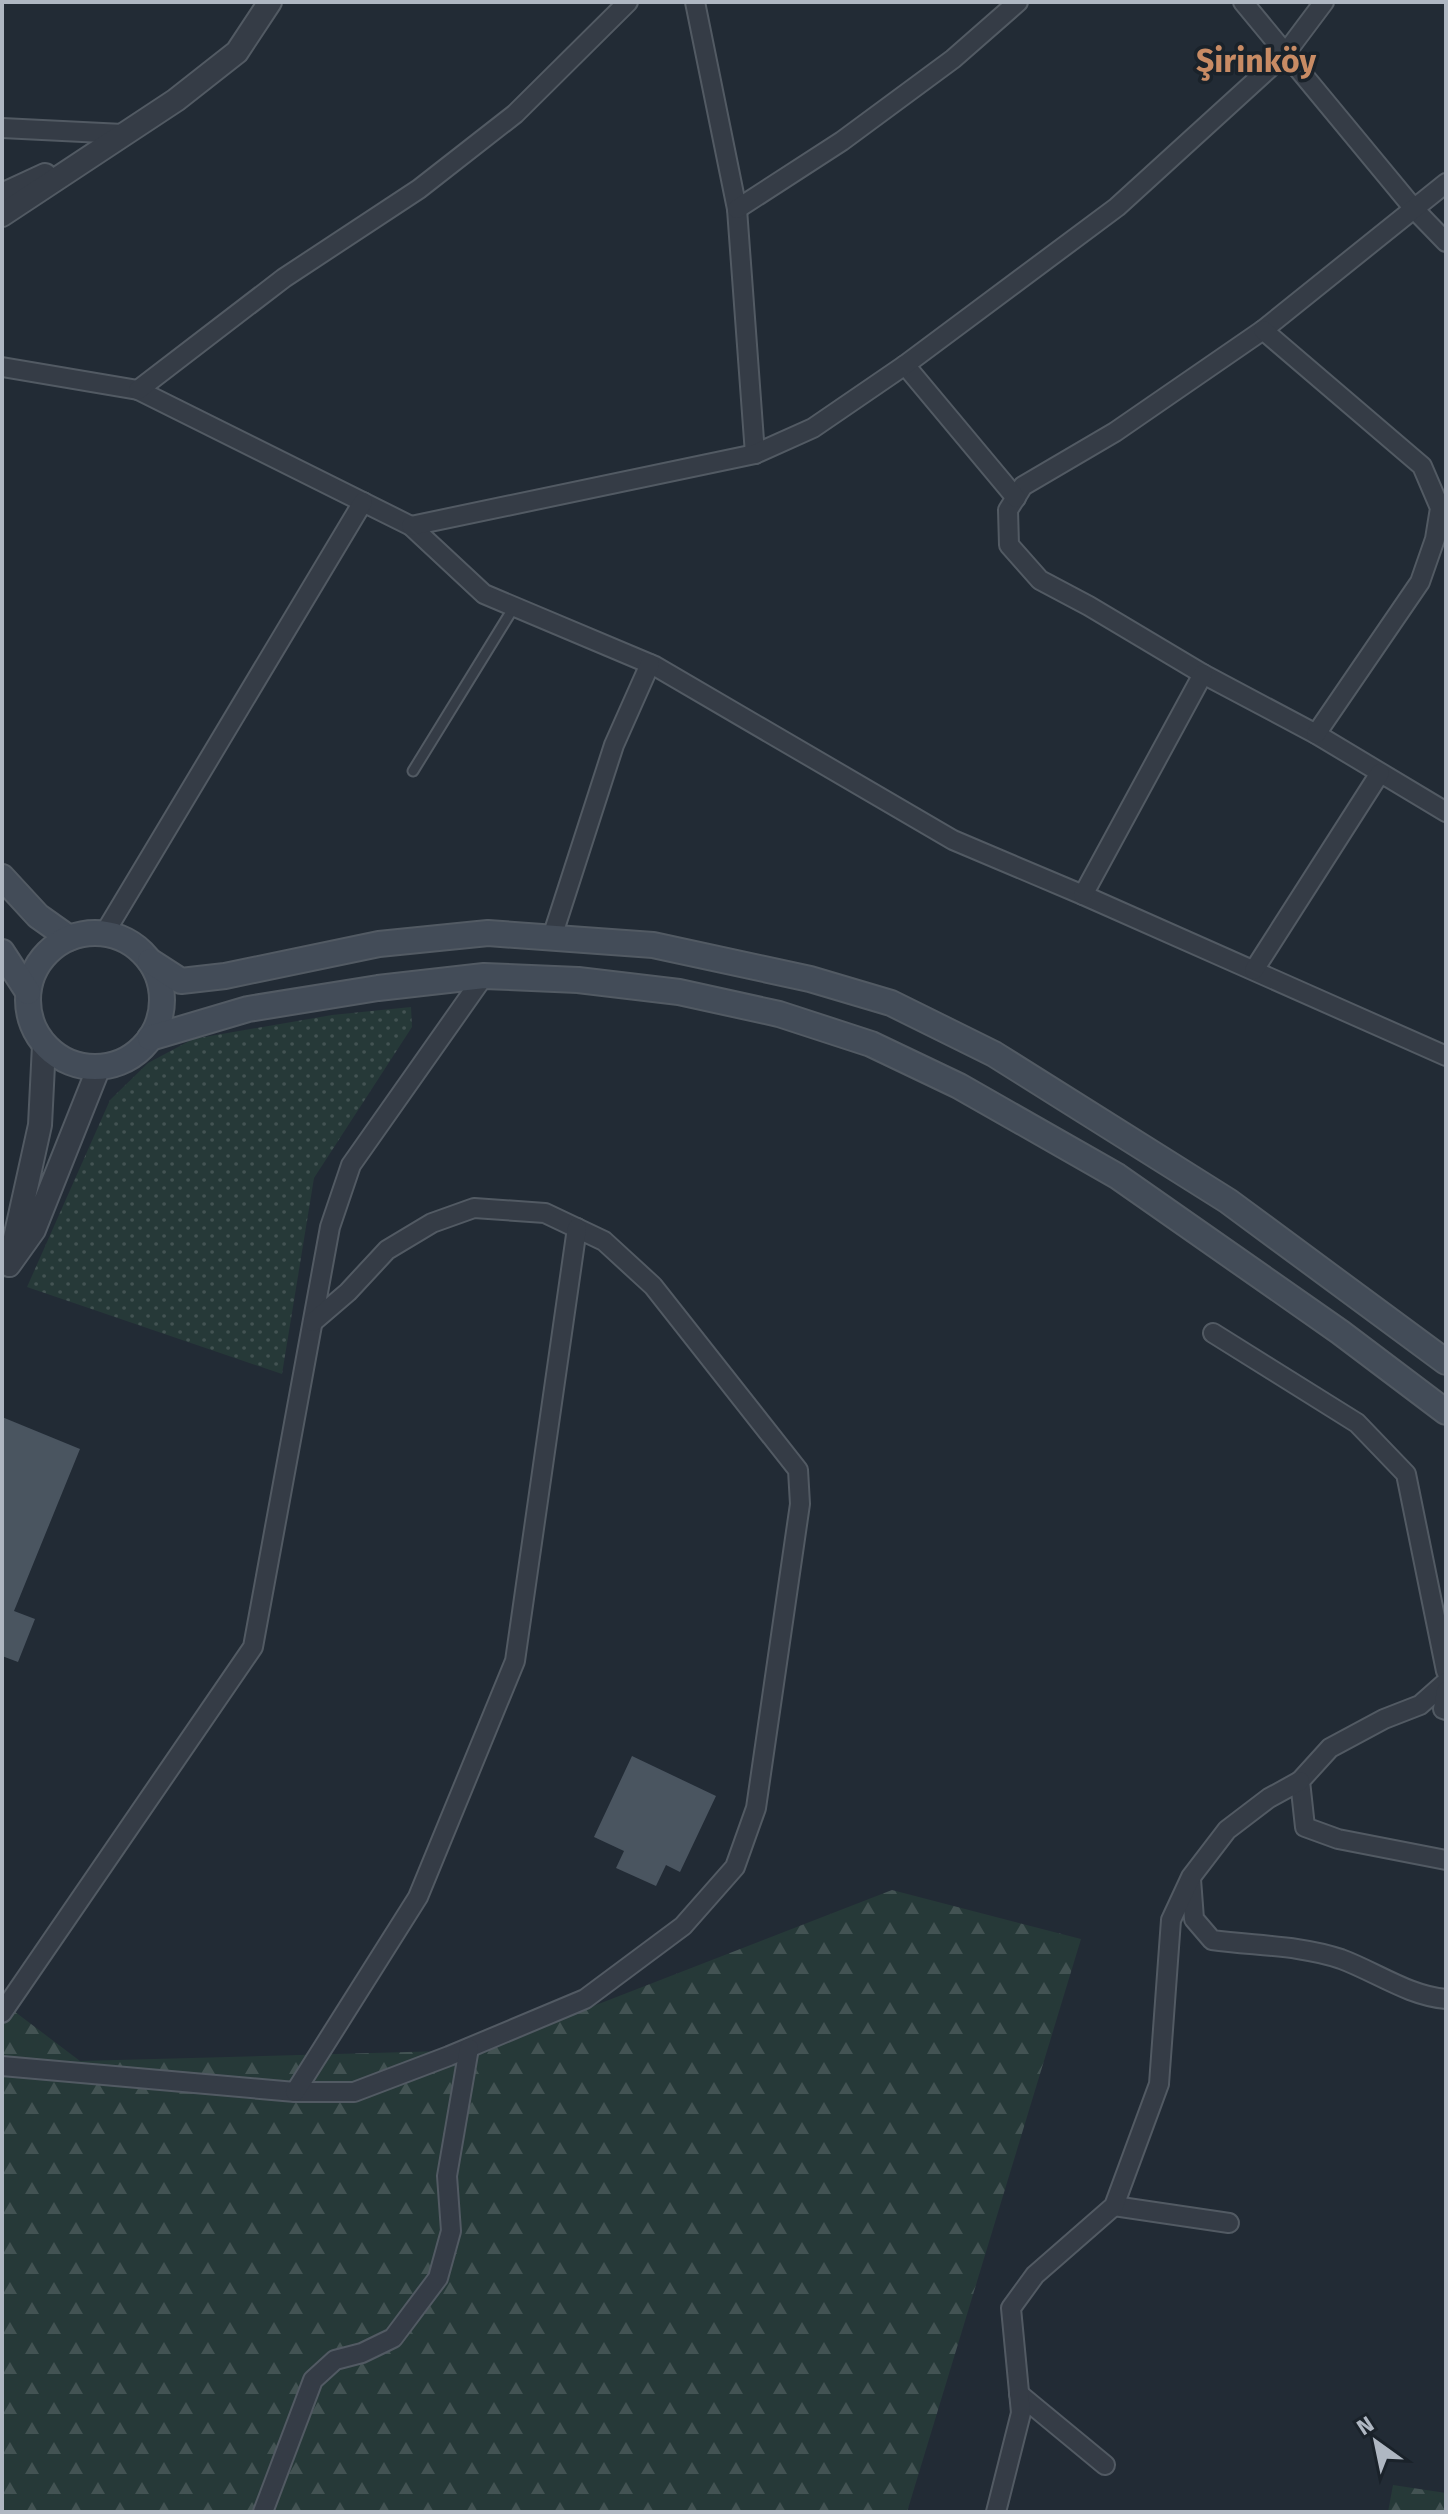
<svg xmlns="http://www.w3.org/2000/svg" width="1448" height="2514" font-family="'Fira Sans',sans-serif">
<style>
.forest{fill:url(#forest-firs)}
.park{fill:url(#park-dots)}
.building{fill:#4a5560}
.lines{fill:none;stroke-linecap:round;stroke-linejoin:round}
.service-casing{stroke:#525a63;stroke-width:13}
.minor-casing{stroke:#525a63;stroke-width:22}
.tertiary-casing{stroke:#525a63;stroke-width:26}
.secondary-casing{stroke:#525a63;stroke-width:28}
.service{stroke:#353c46;stroke-width:9}
.minor{stroke:#353c46;stroke-width:18}
.tertiary{stroke:#353c46;stroke-width:22}
.secondary{stroke:#434c58;stroke-width:24}
.labels{text-anchor:middle;stroke-width:7;stroke-linejoin:round;paint-order:stroke}
.district-label{font-size:32px;font-weight:bold;fill:#c88b64;stroke:#1a222a}
</style>
<defs>
<pattern id="forest-firs" width="22" height="20" patternUnits="userSpaceOnUse" patternTransform="scale(2)"><rect width="22" height="20" fill="#263938"/><path d="M5 1l3.5 6h-7zM16 11l3.5 6h-7z" fill="#435353"/></pattern>
<pattern id="park-dots" width="8" height="8" patternUnits="userSpaceOnUse" patternTransform="scale(2)"><rect width="8" height="8" fill="#263938"/><path d="M2 2h.1M6 6h.1" fill="none" stroke="#435353" stroke-width="1.8" stroke-linecap="round"/></pattern>
</defs>
<rect width="100%" height="100%" fill="#222b35"/>
<g class="forest">
<path d="M892,1890L1081,1939L907,2512H2V2002L80,2061L480,2050Z"/>
<path d="M1393,2485L1446,2493V2512H1388Z"/>
</g>
<path class="park" d="M411,1007L412,1027L314,1178L282,1374L27,1287L110,1100L148,1063L193,1039L332,1015Z"/>
<g class="building">
<path d="M2,1417L80,1449L14,1611L35,1619L18,1662L2,1656Z"/>
<path d="M632,1756L716,1796L680,1872L666,1865L656,1886L616,1868L624,1851L594,1837Z"/>
</g>
<g class="lines">
<defs>
<path id="service" d="M413,771L514,607"/>
<g id="minor">
<path d="M695,2L737,209L755,454"/>
<path d="M1243,2L1415,210L1446,242"/>
<path d="M2,128L123,134"/>
<path d="M1446,183L1263,330L1115,432L1023,486L1008,510L1009,545L1040,580L1089,606L1203,674L1316,734L1446,812"/>
<path d="M737,209L842,141L953,59L1018,2"/>
<path d="M1263,330L1422,466L1440,508L1435,539L1420,582L1316,734"/>
<path d="M905,365L1016,498"/>
<path d="M2,367L138,390L411,526L484,594L655,666L953,840L1083,895L1446,1056"/>
<path d="M138,390L284,278L419,189L515,114L628,2"/>
<path d="M411,526L755,454L813,428L905,365L1117,207L1285,54L1324,2"/>
<path d="M1083,895L1203,674"/>
<path d="M104,934L363,502"/>
<path d="M552,937L614,745L650,664"/>
<path d="M1254,970L1380,773"/>
<path d="M1213,1333L1357,1423L1406,1474L1446,1671"/>
<path d="M1446,1682L1420,1705L1384,1719L1330,1748L1300,1781L1305,1827L1338,1839L1446,1860"/>
<path d="M1446,1691L1443,1709L1446,1710"/>
<path d="M1191,1879L1194,1919L1212,1940C1255,1946 1300,1945 1341,1959C1376,1972 1409,1996 1446,1999"/>
<path d="M2,2013L253,1647L330,1227L351,1165L484,976"/>
<path d="M2,2066L295,2092H354L449,2056L585,1999L683,1926L735,1867L756,1808L800,1504L798,1470L653,1286L604,1241L545,1213L474,1208L432,1223L387,1250L348,1292L313,1322"/>
<path d="M295,2092L418,1897L515,1661L577,1228"/>
<path d="M1114,2206L1229,2223"/>
<path d="M1019,2394L1105,2465"/>
<path d="M263,2512L313,2380L335,2360L362,2353L393,2338L438,2278L451,2231L447,2176L469,2048"/>
<path d="M996,2512L1021,2413L1011,2308L1035,2275L1114,2206L1159,2084L1171,1920L1191,1877L1227,1830L1269,1798L1300,1781"/>
</g>
<g id="tertiary">
<path d="M2,195L45,175"/>
<path d="M2,215L176,100L237,52L270,2"/>
<path d="M44,1045L40,1125L9,1265L34,1230L99,1067"/>
</g>
<g id="secondary">
<path d="M2,877L38,916L69,938"/>
<circle cx="95" cy="1000" r="67"/>
<path d="M2,952L28,992"/>
<path d="M150,961L181,981L225,976L379,944L488,933L653,945L810,979L891,1003L994,1054L1228,1201L1446,1362"/>
<path d="M150,1038L248,1009L378,988L484,976L578,980L679,992L779,1014L871,1044L959,1086L1117,1176L1340,1332L1446,1412"/>
</g>
</defs>
<use href="#service" class="service-casing"/>
<use href="#minor" class="minor-casing"/>
<use href="#tertiary" class="tertiary-casing"/>
<use href="#secondary" class="secondary-casing"/>
<use href="#service" class="service"/>
<use href="#minor" class="minor"/>
<use href="#tertiary" class="tertiary"/>
<use href="#secondary" class="secondary"/>
</g>
<g class="labels">
<g class="district-label">
<text x="1256" y="72">Şirinköy</text>
</g>
</g>
<rect width="1448" height="2514" fill="none" stroke="#afb7c2" stroke-width="8"/>
<g transform="translate(1376 2442) rotate(327)" stroke="#1a222a" stroke-width="6" paint-order="stroke">
<path d="M0-6L14 30L0 20L-14 30Z" fill="#afb7c2"/>
<text y="-12" font-size="22" font-weight="bold" text-anchor="middle" fill="#afb7c2">N</text>
</g>
</svg>
